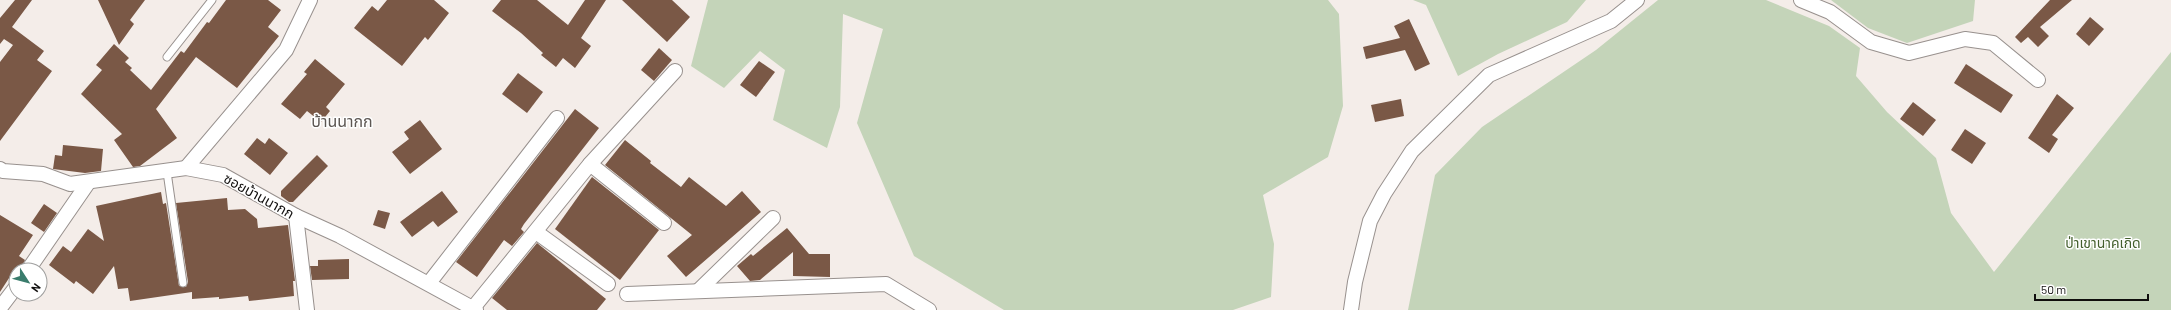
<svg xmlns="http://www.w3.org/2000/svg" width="2171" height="310" font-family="Barlow,'Noto Sans Thai',sans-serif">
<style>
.green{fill:#c4d4b9}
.building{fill:#7a5846}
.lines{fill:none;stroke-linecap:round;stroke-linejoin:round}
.service-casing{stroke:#98918e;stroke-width:9}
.minor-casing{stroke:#98918e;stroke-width:16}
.service{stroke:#fff;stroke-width:7}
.minor{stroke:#fff;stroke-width:14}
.labels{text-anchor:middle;stroke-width:3;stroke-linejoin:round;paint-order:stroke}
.street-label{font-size:14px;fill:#100e0d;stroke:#fff}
.park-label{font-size:14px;fill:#435f2c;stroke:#fff}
.quarter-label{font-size:16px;fill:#5d5753;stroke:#fff}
</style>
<rect width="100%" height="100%" fill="#f4ede9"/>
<g class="green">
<path d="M708,0H1328L1339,14L1343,106L1328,157L1263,195L1274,244L1271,297L1233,310H1004L914,256L857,123L883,29L843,14L840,107L827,148L773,120L785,70L760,51L724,88L691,66Z"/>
<path d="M1413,0H1586L1567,22L1498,54L1458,76L1426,5Z"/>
<path d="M1658,0H1766L1829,26L1860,48L1856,76L1887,112L1936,158L1951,213L1994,272L2171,52V310H1408L1435,175L1482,127L1596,50Z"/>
<path d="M1831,0H1975L1973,21L1907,43L1868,28Z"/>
</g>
<g class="building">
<path d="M15,0H32L12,27L44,51L37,60L52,71L0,141V62L13,45L4,39L0,44V18Z"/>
<path d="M98,0H145L130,20L134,24L119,45Z"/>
<path d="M226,0H268L281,10L268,27L279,36L237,88L196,57L156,109L177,138L140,166L133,167L114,140L122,134L81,94L102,70L96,65L114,44L129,58L125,62L132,68L130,70L151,90L181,51L184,53L207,22L209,23Z"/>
<path d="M387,0H434L449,13L428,40L425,37L402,66L354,28L372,6L378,11Z"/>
<path d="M501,0H537L568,25L585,0H606L581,38L591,46L575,68L563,58L556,67L541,55L543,53L521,33L492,11Z"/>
<path d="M622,0H672L690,17L667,42Z"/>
<path d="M2050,0H2072L2040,27L2049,36L2038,47L2028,37L2021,43L2015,37Z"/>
<path d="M2090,17L2104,29L2089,46L2076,34Z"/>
<path d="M1409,19L1430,64L1415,71L1405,50L1366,59L1363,47L1400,38L1394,26Z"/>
<path d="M659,48L672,60L654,81L641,70Z"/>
<path d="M315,59L345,84L326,107L330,111L321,122L307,111L300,119L281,104L307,74L304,72Z"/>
<path d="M759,61L775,72L756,97L740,85Z"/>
<path d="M1966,64L2013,95L2001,113L1954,83Z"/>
<path d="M518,73L543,92L527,113L502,94Z"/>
<path d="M2057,94L2074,108L2052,135L2058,139L2049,153L2028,138Z"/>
<path d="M1401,99L1404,116L1375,122L1371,105Z"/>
<path d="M1913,102L1936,120L1923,136L1900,119Z"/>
<path d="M575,109L599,128L524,224L521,229L524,232L512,246L504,240L477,277L456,262Z"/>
<path d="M420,120L442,149L410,174L392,152L409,139L404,132Z"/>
<path d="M1965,129L1986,143L1972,164L1951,150Z"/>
<path d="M257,138L265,144L269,138L288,153L270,175L244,154Z"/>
<path d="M625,140L651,161L650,163L681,187L689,177L726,206L742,191L761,212L686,277L667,256L692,235L605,165Z"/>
<path d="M63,145L103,149L101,171L85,173L53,169L55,155L62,156Z"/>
<path d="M317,155L328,166L293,202H289L281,196V191Z"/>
<path d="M592,177L659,230L620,280L555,229Z"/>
<path d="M442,191L458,212L438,227L433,221L412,237L400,222Z"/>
<path d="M161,192L163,204L166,203L179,286L186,287L188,282L176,203L227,198L228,210L245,209L257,219L258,228L288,225L295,281H293L294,296L249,301L248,296L219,299V297L192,299V292L130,301L128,288L118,289L114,266L93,294L76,281L74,284L49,265L63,246L71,252L88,229L104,241L96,206Z"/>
<path d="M44,204L57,213L44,232L31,223Z"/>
<path d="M378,210L390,213L385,229L373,225Z"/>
<path d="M0,215L33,235L19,256L25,260L20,270H16V278L11,275L0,292Z"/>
<path d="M787,228L809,254H830V277L793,276V252L760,280L750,281L737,266L751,254L753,256Z"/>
<path d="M537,243L606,299L597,310H507L492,298Z"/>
<path d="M349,259V279L312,280L310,266H318V260Z"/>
</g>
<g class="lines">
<defs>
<g id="service">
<path d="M167,57L212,0"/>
<path d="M167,172L183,283"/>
</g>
<g id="minor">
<path d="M1801,0L1830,12L1871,42L1909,53L1965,39L1993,43L2038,80"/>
<path d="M590,164L664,223"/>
<path d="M186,168L286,50L310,0"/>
<path d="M0,169L3,171L43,174L70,184L186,168L223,175L296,216L340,236L476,310"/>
<path d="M296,216L307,310"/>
<path d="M536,232L608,284"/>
<path d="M28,270L88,183"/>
<path d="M429,283L557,118"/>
<path d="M698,291L773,218"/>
<path d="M627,294L886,284L929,310"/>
<path d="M0,308L16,287"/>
<path d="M473,308L590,164L675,71"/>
<path d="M1351,310L1355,282L1370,221L1384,194L1412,151L1489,75L1611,21L1637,0"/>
</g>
</defs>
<use href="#service" class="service-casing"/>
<use href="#minor" class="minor-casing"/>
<use href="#service" class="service"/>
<use href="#minor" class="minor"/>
</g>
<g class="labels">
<g class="street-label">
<text transform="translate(259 196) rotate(29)" y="5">ซอยบ้านนากก</text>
</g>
<g class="park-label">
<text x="2103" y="248">ป่าเขานาคเกิด</text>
</g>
<g class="quarter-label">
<text x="342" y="127">บ้านนากก</text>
</g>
</g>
<g transform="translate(28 282) rotate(126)"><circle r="19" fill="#ffffff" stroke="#9f9f9e"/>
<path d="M0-3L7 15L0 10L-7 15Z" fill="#3a7c6c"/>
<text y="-6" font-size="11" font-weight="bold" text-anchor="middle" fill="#100e0d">N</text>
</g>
<path d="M2035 294v6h113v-6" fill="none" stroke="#100e0d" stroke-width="2"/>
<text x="2041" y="294" font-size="12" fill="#100e0d" stroke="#ffffff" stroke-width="3" paint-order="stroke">50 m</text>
</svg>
